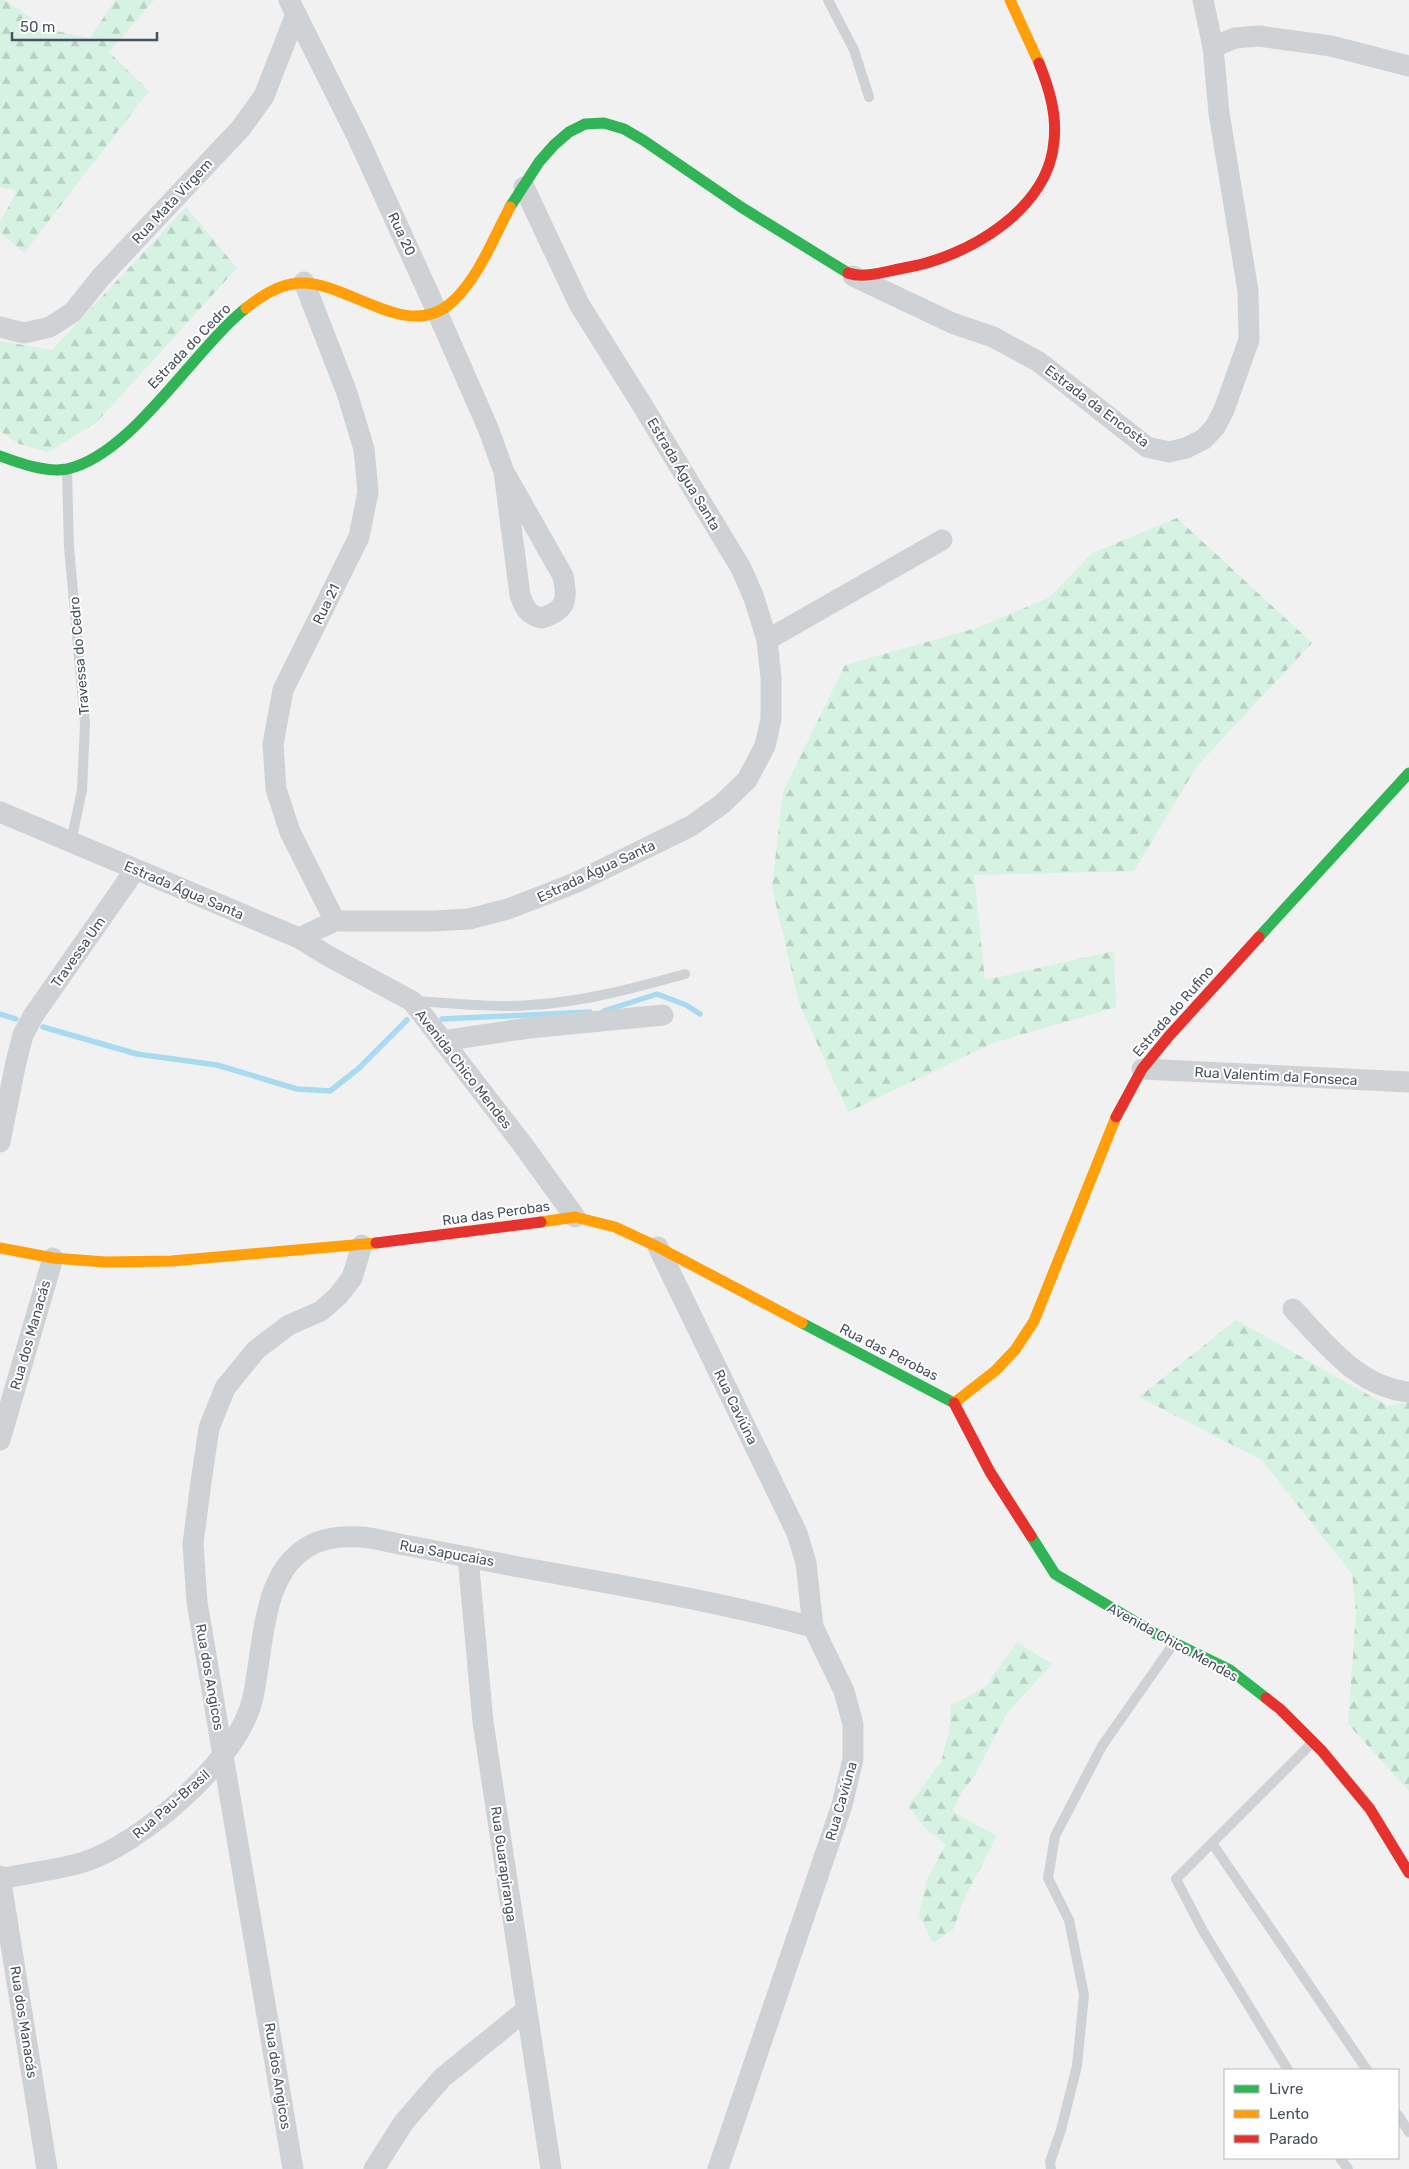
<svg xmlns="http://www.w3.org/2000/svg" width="1409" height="2169" font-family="Rubik,sans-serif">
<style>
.forest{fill:url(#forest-firs)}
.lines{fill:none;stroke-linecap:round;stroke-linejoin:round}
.stream{stroke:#a8dbf0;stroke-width:5.5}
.lane{stroke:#cfd2d5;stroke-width:10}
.street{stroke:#cfd2d5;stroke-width:21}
.fast{stroke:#30b455;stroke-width:11}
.slow{stroke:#ff9f0a;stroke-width:11}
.jam{stroke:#e5322d;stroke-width:11}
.labels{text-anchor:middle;stroke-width:4;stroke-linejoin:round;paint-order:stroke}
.street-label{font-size:14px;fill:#47525f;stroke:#fff}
</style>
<defs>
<pattern id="forest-firs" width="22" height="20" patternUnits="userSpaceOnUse" patternTransform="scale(1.25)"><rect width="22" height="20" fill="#d5f2e2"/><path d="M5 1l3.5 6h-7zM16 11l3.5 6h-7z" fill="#b8d1c4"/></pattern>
</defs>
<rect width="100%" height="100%" fill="#f2f1f1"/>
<g class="forest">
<path d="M0,0H5L46,29L90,38L115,0H154L109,52L149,91L24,253L0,232V222L17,191L0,187Z"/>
<path d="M186,207L237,268L96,423L48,452L19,444L0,431V341L52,350Z"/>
<path d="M1177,518L1312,643L1197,766L1134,871L974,875L985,980L1114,951L1116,1007L993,1043L848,1112L799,1003L772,887L783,792L845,665L976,628L1049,598L1092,553Z"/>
<path d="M1236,1320L1388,1406L1409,1402V1791L1348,1724L1356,1612L1352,1574L1262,1460L1139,1397Z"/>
<path d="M1017,1642L1052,1664L1007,1713L975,1775L962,1792L952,1811L997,1836L964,1899L953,1930L933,1943L919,1915L927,1879L946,1844L925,1828L908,1806L941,1762L949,1732L951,1705L985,1687Z"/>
</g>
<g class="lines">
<g class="stream">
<path d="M604,1011L657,994L686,1005L700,1014"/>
<path d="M0,1014L16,1019"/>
<path d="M442,1019L590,1012"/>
<path d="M43,1027L137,1054L217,1065L297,1089L330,1091L358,1069L407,1020"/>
</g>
<g class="lane">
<path d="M828,0L854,50L869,97"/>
<path d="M67,470L69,547L85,724L82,790L71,842"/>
<path d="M413,1001C452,1003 492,1008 531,1005C584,1002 634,988 685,974"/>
<path d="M1212,1843L1367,2070"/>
<path d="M1288,2070L1203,1931L1176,1879L1312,1743"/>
<path d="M1398,2115L1409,2132"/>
<path d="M1340,2158L1348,2169"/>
<path d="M1051,2169L1050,2162L1061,2130L1077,2066L1084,1995L1069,1920L1048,1878L1055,1836L1102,1746L1174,1643"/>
</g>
<g class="street">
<path d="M289,0L357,136L438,314L488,428L504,472L563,576C568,601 566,610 542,618C528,615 525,609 520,595L504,472"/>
<path d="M1213,47L1235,38L1259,36L1331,46L1409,66"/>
<path d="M853,276L952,323L993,337L1039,362L1147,447L1169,452L1186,448L1204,439L1215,427L1224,410L1249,340L1248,291L1219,113L1213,47L1203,0"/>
<path d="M304,282L347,393L364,449L368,492L359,537L283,690L273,744L276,789L290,832L335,921"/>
<path d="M0,327L24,333L50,327L73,312L101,277L241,128L264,96L296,14"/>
<path d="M767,640L942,540"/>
<path d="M0,812L299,938L335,921H434L469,919L508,909L575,883L691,826L722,804L747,780L765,746L771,719V678L767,640L754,598L741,568L641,403L579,304L524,187"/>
<path d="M299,938L330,957L412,1001L523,1145L575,1217"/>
<path d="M442,1041L529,1028L663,1015"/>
<path d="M1142,1069L1409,1082"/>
<path d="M0,1142L16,1062L23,1035L33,1016L135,870"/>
<path d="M658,1247L797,1533L806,1563L813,1627L844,1691L853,1724V1759L842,1805L718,2169"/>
<path d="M1293,1309C1326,1344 1358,1387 1409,1392"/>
<path d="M0,1440L53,1258"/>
<path d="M468,1557L483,1722L551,2169"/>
<path d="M0,1876L47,2169"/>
<path d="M0,1879C28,1873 57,1870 84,1862C141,1844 238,1760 252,1701C264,1654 259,1577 306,1548C321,1538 342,1536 360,1537C376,1538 393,1543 410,1546C446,1553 483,1560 519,1567C618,1585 716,1601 813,1627"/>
<path d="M293,2169L197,1602L193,1544L201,1482L209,1428L225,1388L256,1350L289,1325L321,1311L338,1296L352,1278L362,1245"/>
<path d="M374,2169L404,2122L442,2078L526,2010"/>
</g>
<g class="fast">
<path d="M510,207L539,162L554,145L569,132L585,124L604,123L624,129L643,140L741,207L848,273"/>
<path d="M0,456C19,463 46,473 67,469C132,455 193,350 246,308"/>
<path d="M1259,937L1409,773"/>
<path d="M802,1323L954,1403"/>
<path d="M1031,1536L1055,1574L1154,1633L1230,1670L1266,1698"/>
</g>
<g class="slow">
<path d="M1010,0L1039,63"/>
<path d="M246,308C261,296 279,284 300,283C348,281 406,342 451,303C478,279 493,239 510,207"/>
<path d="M541,1222L575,1217L615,1227L658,1247L802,1323"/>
<path d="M0,1248L53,1258L105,1262L172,1261L376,1243"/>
<path d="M954,1403L995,1371L1015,1350L1034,1321L1116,1117"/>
</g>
<g class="jam">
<path d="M848,273C864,279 887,271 904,268C966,258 1049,210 1054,141C1057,114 1049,88 1039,63"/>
<path d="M1116,1117L1142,1069L1169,1036L1259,937"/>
<path d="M376,1243L541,1222"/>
<path d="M954,1403L990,1472L1031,1536"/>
<path d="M1266,1698L1280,1709L1322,1751L1370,1809L1409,1873"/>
</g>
</g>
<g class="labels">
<g class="street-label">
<text transform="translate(172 201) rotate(-47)" y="5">Rua Mata Virgem</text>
<text transform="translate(402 234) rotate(65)" y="5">Rua 20</text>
<text transform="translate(189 346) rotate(-46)" y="5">Estrada do Cedro</text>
<text transform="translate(1097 406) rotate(37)" y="5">Estrada da Encosta</text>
<text transform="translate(684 474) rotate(59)" y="5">Estrada Água Santa</text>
<text transform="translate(326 604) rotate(-64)" y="5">Rua 21</text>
<text transform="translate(79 656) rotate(-95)" y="5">Travessa do Cedro</text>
<text transform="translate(596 871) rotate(-25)" y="5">Estrada Água Santa</text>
<text transform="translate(184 890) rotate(23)" y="5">Estrada Água Santa</text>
<text transform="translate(78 952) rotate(-55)" y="5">Travessa Um</text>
<text transform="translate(1173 1011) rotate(-49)" y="5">Estrada do Rufino</text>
<text transform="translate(464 1069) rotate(52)" y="5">Avenida Chico Mendes</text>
<text transform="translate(1276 1076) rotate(3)" y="5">Rua Valentim da Fonseca</text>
<text transform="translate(496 1213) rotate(-8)" y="5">Rua das Perobas</text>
<text transform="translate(30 1335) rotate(-74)" y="5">Rua dos Manacás</text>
<text transform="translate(889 1352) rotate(27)" y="5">Rua das Perobas</text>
<text transform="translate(736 1407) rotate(64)" y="5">Rua Caviúna</text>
<text transform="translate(447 1553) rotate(10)" y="5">Rua Sapucaias</text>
<text transform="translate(1173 1642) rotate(29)" y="5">Avenida Chico Mendes</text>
<text transform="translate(210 1677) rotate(80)" y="5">Rua dos Angicos</text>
<text transform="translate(841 1801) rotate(-74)" y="5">Rua Caviúna</text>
<text transform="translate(171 1804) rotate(-41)" y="5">Rua Pau-Brasil</text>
<text transform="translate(504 1864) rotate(82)" y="5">Rua Guarapiranga</text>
<text transform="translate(24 2022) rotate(81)" y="5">Rua dos Manacás</text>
<text transform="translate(278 2076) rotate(81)" y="5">Rua dos Angicos</text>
</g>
</g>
<rect x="1224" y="2069" width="175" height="90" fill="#ffffff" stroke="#b5babf"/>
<rect x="1234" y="2085" width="25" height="8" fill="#30b455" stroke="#b5babf"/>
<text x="1269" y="2094" font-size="15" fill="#47525f">Livre</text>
<rect x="1234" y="2110" width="25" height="8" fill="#ff9f0a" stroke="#b5babf"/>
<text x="1269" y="2119" font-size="15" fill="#47525f">Lento</text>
<rect x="1234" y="2135" width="25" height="8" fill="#e5322d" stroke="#b5babf"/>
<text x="1269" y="2144" font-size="15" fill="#47525f">Parado</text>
<path d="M12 32v8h145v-8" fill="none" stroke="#47525f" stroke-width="2.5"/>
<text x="20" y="32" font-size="15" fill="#47525f" stroke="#ffffff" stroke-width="4" paint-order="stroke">50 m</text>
</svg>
